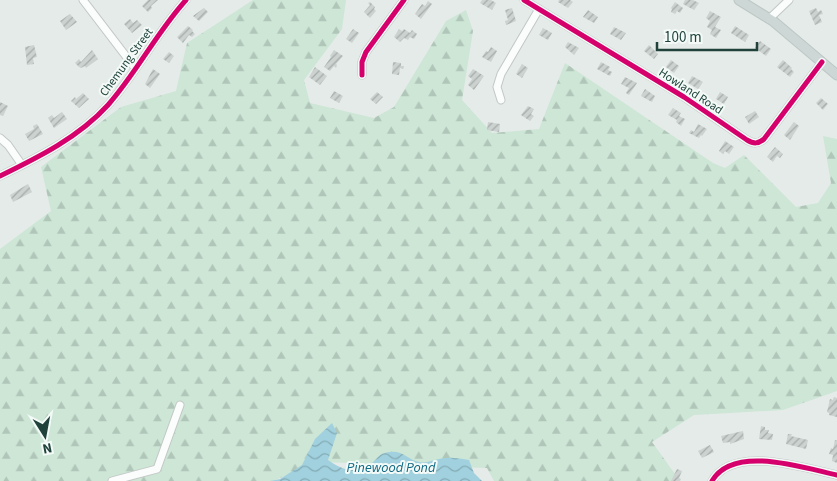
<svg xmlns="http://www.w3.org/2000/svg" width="837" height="481" font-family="'Source Sans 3',sans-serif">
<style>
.forest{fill:url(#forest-firs)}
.water{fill:url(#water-waves)}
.building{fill:url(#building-hatch)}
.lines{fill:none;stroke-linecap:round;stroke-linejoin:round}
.minor-casing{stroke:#c2c8c6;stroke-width:9}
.major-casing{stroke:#bcc7c5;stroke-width:11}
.minor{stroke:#fbfcfc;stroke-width:7}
.major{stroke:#cdd7d5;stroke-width:9}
.cycleway-casing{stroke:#f3faf7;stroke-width:8}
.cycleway{stroke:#d6006c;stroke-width:5}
.labels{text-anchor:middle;stroke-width:4;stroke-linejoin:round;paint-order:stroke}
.street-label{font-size:12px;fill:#20423b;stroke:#f3faf7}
.water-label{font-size:14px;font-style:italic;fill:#126985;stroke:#f3faf7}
</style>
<defs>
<pattern id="forest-firs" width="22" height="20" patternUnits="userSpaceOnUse" patternTransform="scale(1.25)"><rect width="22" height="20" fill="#cde6d6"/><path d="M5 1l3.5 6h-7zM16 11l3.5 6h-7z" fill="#b0c6b9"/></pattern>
<pattern id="water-waves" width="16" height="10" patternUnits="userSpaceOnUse" patternTransform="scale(1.25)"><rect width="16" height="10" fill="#a1d1de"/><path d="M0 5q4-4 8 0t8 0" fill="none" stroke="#83abb5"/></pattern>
<pattern id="building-hatch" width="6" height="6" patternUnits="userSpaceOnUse" patternTransform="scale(1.25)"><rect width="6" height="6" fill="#ccd2d0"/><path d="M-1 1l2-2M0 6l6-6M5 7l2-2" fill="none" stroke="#a5acaa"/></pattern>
</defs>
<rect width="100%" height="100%" fill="#e5ebe9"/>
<path class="forest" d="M253,0H346L342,29L304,80L310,103L374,118L394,107L446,21L466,10L473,31L462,100L492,133L539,129L565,63L713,163L725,168L744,155L796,207L818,203L831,183L823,136L837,139V391L783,410L694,415L652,442L680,481H494L487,468L322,462L272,481H0V249L51,211L41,167L121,107L176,91L187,43Z"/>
<path class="water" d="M332,423L337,433L328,460C340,469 355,474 368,466C378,460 377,453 390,452C402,450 409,460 419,462C427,464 437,458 446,458C453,457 462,459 469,460L474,473L482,481H270L280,479L302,465L315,439Z"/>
<g class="building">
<path d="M148,0H158L151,6L152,8L148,12L142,6Z"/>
<path d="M482,0H491L496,3L492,10L480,3Z"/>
<path d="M559,0H570L573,2L568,8L558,2Z"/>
<path d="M685,0H693L699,3L694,10L683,4Z"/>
<path d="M428,1L432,4L421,19L415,14L422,4L425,6Z"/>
<path d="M370,2L375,7L374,9L376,11L370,18L364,12L370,5L368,3Z"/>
<path d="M675,2L683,8L680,13L677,11L675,14L671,12L672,9L671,8Z"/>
<path d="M204,8L208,12L199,21L193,16Z"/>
<path d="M512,8L516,21L506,25L505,21L508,20L505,10Z"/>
<path d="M816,8L818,12L821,10L823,14L819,15L822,22L815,25L809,11Z"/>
<path d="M588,10L598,17L594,23L583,17Z"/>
<path d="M710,11L721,17L715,27L721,30L716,38L710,34L712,30L707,27L710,21L706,18Z"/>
<path d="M70,14L77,22L66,30L60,21Z"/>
<path d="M130,19L133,23L137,20L142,25L132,33L124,24Z"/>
<path d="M188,26L193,30L192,31L195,34L192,37L189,35L183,43L177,37Z"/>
<path d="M735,26L749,35L745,42L731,33Z"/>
<path d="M614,27L626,33L621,40L610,34Z"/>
<path d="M543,28L552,33L548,40L539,35Z"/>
<path d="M353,29L359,33L352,43L346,39Z"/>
<path d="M399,29L402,31L404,29L410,33L412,30L417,34L414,39L410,37L408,40L404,38L400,42L394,37Z"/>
<path d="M760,41L771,49L766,56L755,48Z"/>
<path d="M568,42L579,48L574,55L565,47Z"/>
<path d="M34,45L37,57L33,58L34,64L27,65L25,47Z"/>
<path d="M649,45L658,54L654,59L644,51Z"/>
<path d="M491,47L497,51L491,62L482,57L486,51L488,52Z"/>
<path d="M92,50L98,59L86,68L85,66L81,68L79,67L75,63L79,59L81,62Z"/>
<path d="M334,50L343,56L336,64L337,65L336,68L334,66L330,71L324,67L331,57L330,56Z"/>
<path d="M169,52L174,56L169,63L163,59Z"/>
<path d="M671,60L679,66L674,73L666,67Z"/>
<path d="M783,60L792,68L791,69L794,72L790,77L777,67Z"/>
<path d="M393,62L401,63V66H404L403,69L400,68L399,75L392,74Z"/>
<path d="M601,62L610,67L608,70L612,72L610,76L597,69Z"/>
<path d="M522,64L528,68L522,78L516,74Z"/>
<path d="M315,67L327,76L320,85L309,77Z"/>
<path d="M153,69L160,74L150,88L145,84Z"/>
<path d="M473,69L484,76L474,90L468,85L472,79L468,76Z"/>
<path d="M692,76L703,82L698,89L688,83Z"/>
<path d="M625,77L637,83L629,95L626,93L629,88L621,84Z"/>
<path d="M645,89L655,96L652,102L641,96Z"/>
<path d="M334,91L343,96L339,103L330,98Z"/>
<path d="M377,92L383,97L376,104L370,99Z"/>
<path d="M720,92L728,97L724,104L716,99Z"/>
<path d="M83,93L89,99L79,108L71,101L75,97L76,99Z"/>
<path d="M821,98L828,104L823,110L816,103Z"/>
<path d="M0,102L8,106L3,116L0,115Z"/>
<path d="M528,106L534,109L531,114L534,116L530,121L521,115Z"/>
<path d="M673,108L681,113L679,116L685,119L681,126L676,122L677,120L668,115Z"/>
<path d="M755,111L759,117L749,124L745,117Z"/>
<path d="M62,112L67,119L54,128L48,118L52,115L54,118Z"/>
<path d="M488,122L500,124L499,132L487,130Z"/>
<path d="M794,122L799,126L790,140L784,135Z"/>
<path d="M37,124L43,134L29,141L25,134L34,129L33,126Z"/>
<path d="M698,124L707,129L702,136L701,135L699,138L689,133L691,130L694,132Z"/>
<path d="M725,141L734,147L729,154L725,151L723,154L719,151Z"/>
<path d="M775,147L783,154L780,158L777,156L773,162L767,157Z"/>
<path d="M28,184L32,192L13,202L10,195Z"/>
<path d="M834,397L837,398V417L829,415V413L827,412L830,399L833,400Z"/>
<path d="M761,426L765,427V430H769L768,433L773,434L772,440L759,439Z"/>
<path d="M743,431L744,439L730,444V442L723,443L721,436Z"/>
<path d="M788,434H792L791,436L808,440L806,449L786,444Z"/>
<path d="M835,440H837V463L832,461L833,455L829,454L831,448L833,449Z"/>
<path d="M710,445L714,452L702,458L698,451Z"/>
<path d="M677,469L682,471L679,478L681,479L680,481H671Z"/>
</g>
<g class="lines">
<defs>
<g id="minor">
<path d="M83,0L135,68"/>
<path d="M524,0L684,97L747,140C754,144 758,144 764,139L822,62"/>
<path d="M769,19L789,0"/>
<path d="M362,75V62L366,52L404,0"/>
<path d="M501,100L497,87L501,74L539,9"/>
<path d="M0,138L8,145L22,165"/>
<path d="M0,176C39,157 79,137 108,105C137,72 157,32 186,0"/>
<path d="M112,481L157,469L180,405"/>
<path d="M712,481C733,444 804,468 837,475"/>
</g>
<path id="major" d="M739,0L773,21L837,75"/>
</defs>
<use href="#minor" class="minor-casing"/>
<use href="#major" class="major-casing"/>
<use href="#minor" class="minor"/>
<use href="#major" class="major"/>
<defs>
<g id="cycleway">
<path d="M524,0L684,97L747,140C754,144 758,144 764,139L822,62"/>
<path d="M362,75V62L366,52L404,0"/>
<path d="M0,176C39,157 79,137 108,105C137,72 157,32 186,0"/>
<path d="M712,481C733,444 804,468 837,475"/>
</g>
</defs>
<use href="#cycleway" class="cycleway-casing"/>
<use href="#cycleway" class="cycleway"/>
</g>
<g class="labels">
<g class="street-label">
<text transform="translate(126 62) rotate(-54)" y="4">Chemung Street</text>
<text transform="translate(691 91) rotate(33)" y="4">Howland Road</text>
</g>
<g class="water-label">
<text x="391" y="472">Pinewood Pond</text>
</g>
</g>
<g transform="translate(45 436) rotate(169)" stroke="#f3faf7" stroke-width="4" paint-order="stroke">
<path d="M0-4L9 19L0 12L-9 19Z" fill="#20423b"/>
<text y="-8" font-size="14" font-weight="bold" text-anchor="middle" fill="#20423b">N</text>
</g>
<path d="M657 42v8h100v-8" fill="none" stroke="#20423b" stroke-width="2.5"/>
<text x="664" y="42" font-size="15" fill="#20423b" stroke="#f3faf7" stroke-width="4" paint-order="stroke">100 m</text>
</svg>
